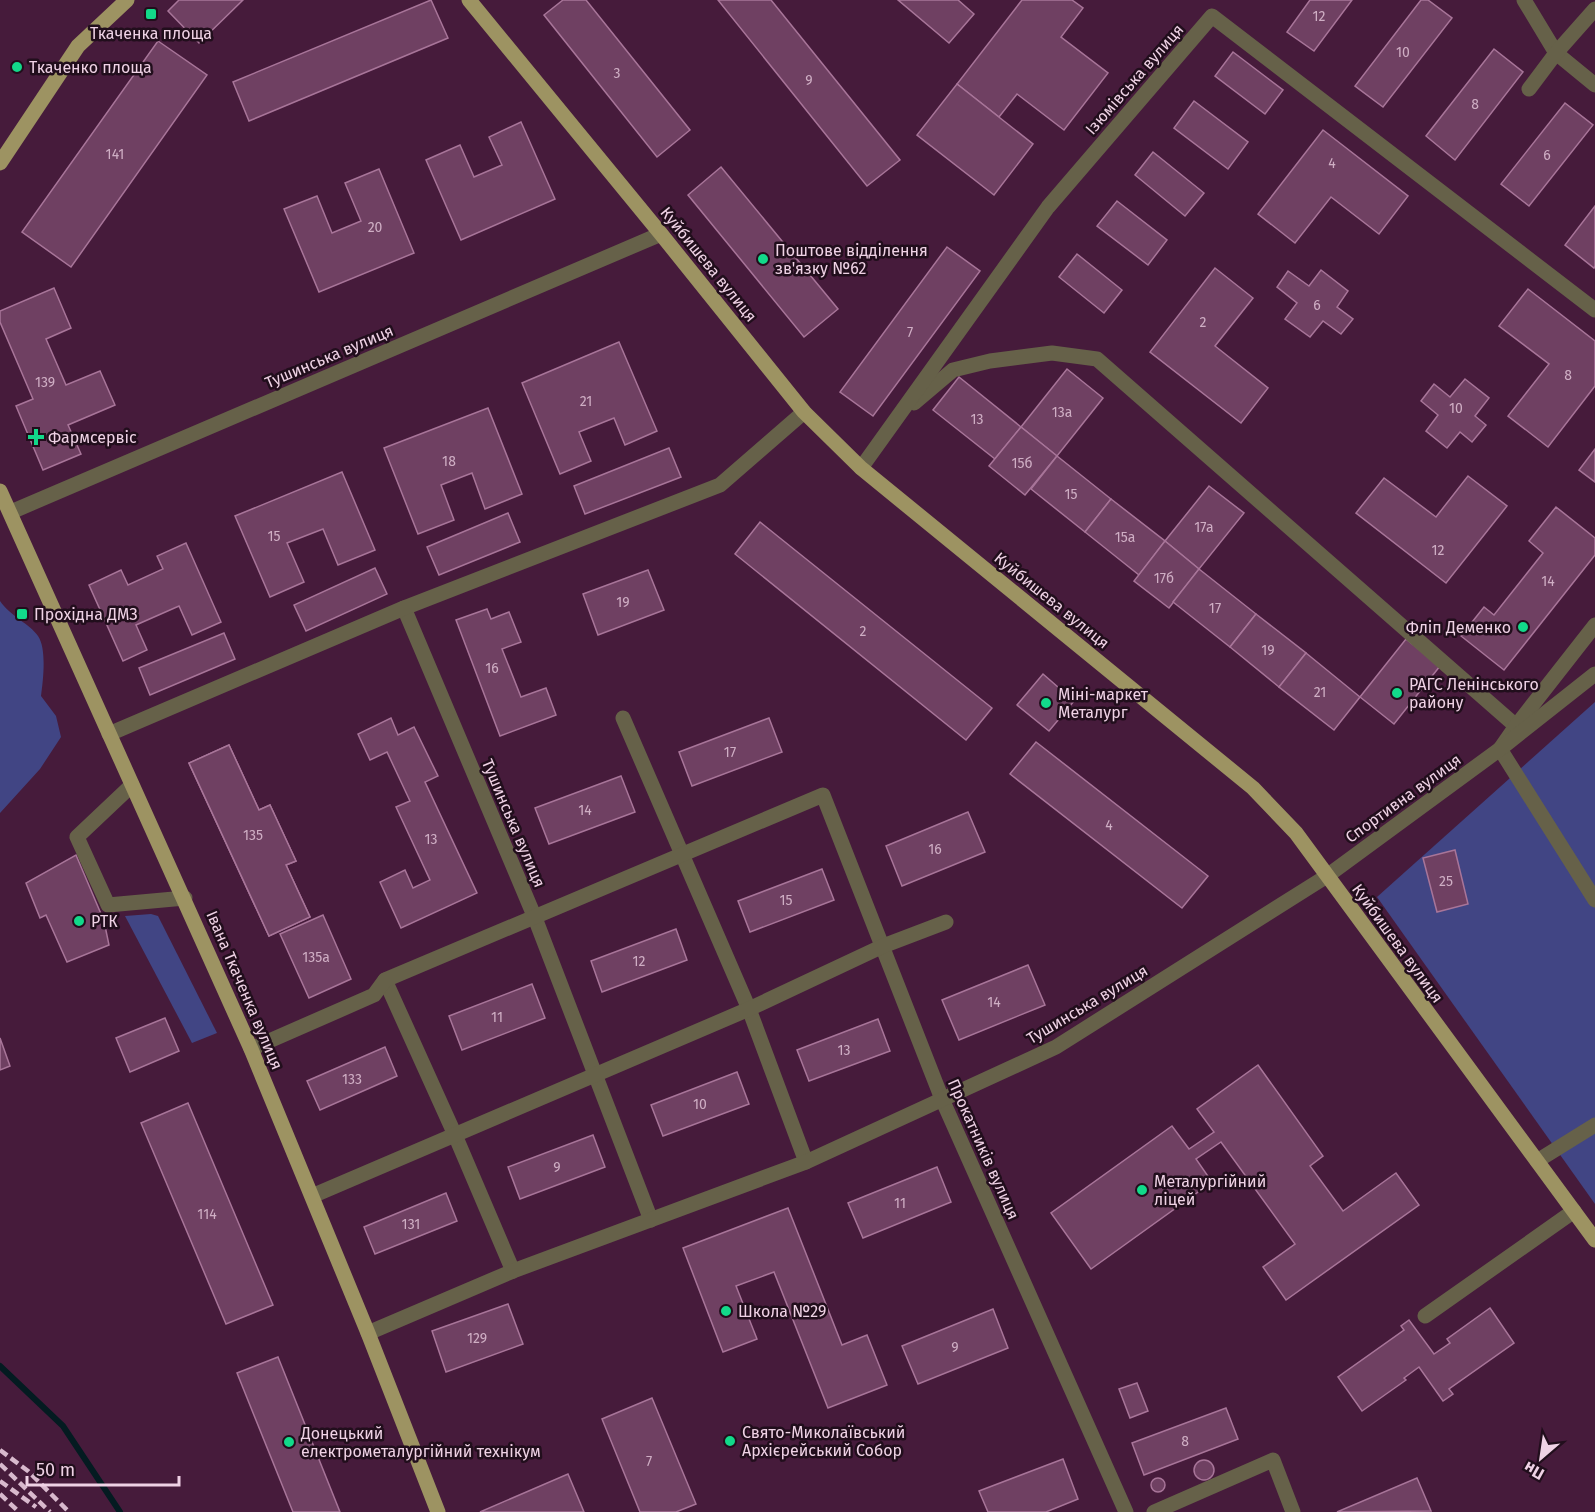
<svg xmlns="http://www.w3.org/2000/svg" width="1595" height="1512" font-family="'Fira Sans',sans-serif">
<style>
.green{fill:#414584}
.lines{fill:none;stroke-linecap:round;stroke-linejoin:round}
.stream{stroke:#041b21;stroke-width:6}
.building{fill:#6f4062;stroke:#a87599;stroke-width:1.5}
.minor{stroke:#666149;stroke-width:15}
.major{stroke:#9d9362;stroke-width:15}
.rail{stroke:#d8b9cd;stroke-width:4.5;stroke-dasharray:9 4.5;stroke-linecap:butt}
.poi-dot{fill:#12d98a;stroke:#210e1c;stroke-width:2}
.labels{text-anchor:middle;stroke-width:5;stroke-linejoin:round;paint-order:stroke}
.number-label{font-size:14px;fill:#cfaec4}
.poi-label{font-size:16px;fill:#efd2e5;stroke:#210e1c;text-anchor:start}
.street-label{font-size:16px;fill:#efd2e5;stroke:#210e1c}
</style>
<rect width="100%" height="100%" fill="#461b3b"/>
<g class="green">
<path d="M0,601C10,616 30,624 38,636C47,649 43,681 41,696L56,716L61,737L40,769L0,813Z"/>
<path d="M1595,702V1204L1377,897Z"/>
<path d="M151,914L158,916L217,1033L192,1043L125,916Z"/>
</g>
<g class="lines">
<path class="stream" d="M0,1366L63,1426L120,1512"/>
</g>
<g class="building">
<path d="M179,0H243L199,43L168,11Z"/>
<path d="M431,0L448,38L249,121L233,82Z"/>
<path d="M563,0H586L690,130L657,157L544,15Z"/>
<path d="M718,0H771L900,160L867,186Z"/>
<path d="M898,0H958L974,14L949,43Z"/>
<path d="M1022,0H1072L1083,8L1061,37L1108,73L1064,130L1017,94L999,117L957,84Z"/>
<path d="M1310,0H1352L1314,51L1287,32Z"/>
<path d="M1421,0H1428L1452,18L1383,107L1355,86Z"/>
<path d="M158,41L207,75L71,267L22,232Z"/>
<path d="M1494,49L1523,72L1455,160L1426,136Z"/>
<path d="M1233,52L1283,90L1265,114L1215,76Z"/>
<path d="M957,84L1033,144L994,195L917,135Z"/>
<path d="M1194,101L1248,142L1228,169L1174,128Z"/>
<path d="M1565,103L1593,125L1529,206L1501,184Z"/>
<path d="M521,122L555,199L461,240L426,160L460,145L474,177L502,165L489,137Z"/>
<path d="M1323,130L1408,196L1379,234L1331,197L1295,243L1258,214Z"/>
<path d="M1153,152L1204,193L1185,216L1135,175Z"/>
<path d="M721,167L838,309L804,337L688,195Z"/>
<path d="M379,169L414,253L319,292L284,209L317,196L332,233L361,221L345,183Z"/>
<path d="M1117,201L1167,240L1148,265L1097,226Z"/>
<path d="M1595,206V266L1594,268L1565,245Z"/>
<path d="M947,247L980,271L873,416L840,392Z"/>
<path d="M1077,254L1122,290L1104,313L1059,277Z"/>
<path d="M1215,268L1253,298L1215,346L1268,388L1241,423L1150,352Z"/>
<path d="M1321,270L1348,291L1337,307L1353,319L1341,334L1323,321L1310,337L1285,319L1297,303L1277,287L1288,271L1309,286Z"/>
<path d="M54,288L71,328L46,339L66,385L100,371L115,405L68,425L81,454L43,470L16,406L33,399L0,322V311Z"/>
<path d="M1528,289L1595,341V386L1548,447L1508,416L1549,364L1499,326Z"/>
<path d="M619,342L657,431L625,445L614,418L579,432L591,461L560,474L522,383Z"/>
<path d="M1067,369L1103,398L1057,456L1021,427Z"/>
<path d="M959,377L1021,427L995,459L933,410Z"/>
<path d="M1465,379L1489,398L1475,416L1486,425L1472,442L1460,432L1447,448L1426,431L1438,415L1421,401L1434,384L1450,397Z"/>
<path d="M488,408L522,494L485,509L472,473L441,485L454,520L418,534L384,448Z"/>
<path d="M1021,427L1057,456L1025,495L989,466Z"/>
<path d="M669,448L681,477L585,514L574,486Z"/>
<path d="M1595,449V482L1579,470Z"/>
<path d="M1057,456L1111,499L1085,532L1031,489Z"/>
<path d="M342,472L375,550L338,565L323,529L287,543L304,582L270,597L235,516Z"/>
<path d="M1468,476L1507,506L1446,583L1356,513L1384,478L1436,517Z"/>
<path d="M1209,486L1244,513L1199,569L1165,541Z"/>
<path d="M1111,499L1165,541L1139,575L1085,532Z"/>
<path d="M1556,507L1595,538V555L1504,670L1461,636L1484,607L1494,615L1543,553L1529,541Z"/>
<path d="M508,513L520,542L439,575L427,547Z"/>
<path d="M760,522L992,708L966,740L735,554Z"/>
<path d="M1165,541L1199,569L1169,608L1134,581Z"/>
<path d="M186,543L221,622L192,635L179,606L136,625L147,650L123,661L89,585L121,570L128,585L163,569L157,556Z"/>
<path d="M375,568L387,594L306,631L294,605Z"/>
<path d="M1199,569L1256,614L1230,647L1173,602Z"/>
<path d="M648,570L664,610L598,635L583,594Z"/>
<path d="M487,609L491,619L509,612L521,642L502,649L521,697L546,688L556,715L500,736L456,620Z"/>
<path d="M1256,614L1306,653L1279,687L1230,647Z"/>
<path d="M224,633L235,659L150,695L139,668Z"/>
<path d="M1406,639L1440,666L1394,724L1360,697Z"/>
<path d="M1306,653L1360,697L1334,730L1279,687Z"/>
<path d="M1043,674L1074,701L1049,731L1017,705Z"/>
<path d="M391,718L398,735L414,727L438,776L425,782L477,893L401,928L380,882L405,870L413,888L430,880L396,807L410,801L387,752L370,760L358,734Z"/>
<path d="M769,718L782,752L692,786L679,752Z"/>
<path d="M1036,742L1208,876L1182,908L1010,774Z"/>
<path d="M229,745L259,810L270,805L296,861L286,865L310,917L269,936L189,763Z"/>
<path d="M229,745L259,810L270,805L296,861L286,865L310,917L269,936L189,763Z"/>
<path d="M621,776L635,812L549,844L535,808Z"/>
<path d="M968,812L985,852L902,886L886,846Z"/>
<path d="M1455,850L1468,904L1437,912L1423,858Z"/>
<path d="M76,855L104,921L109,945L67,962L46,915L40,918L26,883Z"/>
<path d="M822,869L834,900L750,932L738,901Z"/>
<path d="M323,915L351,979L309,998L280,934Z"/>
<path d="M676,929L687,960L602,992L591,961Z"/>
<path d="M1028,965L1045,1005L959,1040L942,1000Z"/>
<path d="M532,984L545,1018L462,1050L449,1016Z"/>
<path d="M165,1018L179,1051L130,1072L116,1038Z"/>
<path d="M878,1019L890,1051L809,1081L797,1050Z"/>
<path d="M0,1038L10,1066L0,1070Z"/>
<path d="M385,1047L397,1076L320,1110L307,1081Z"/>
<path d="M1258,1065L1323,1156L1310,1166L1343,1211L1396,1173L1419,1205L1286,1300L1263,1267L1295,1244L1221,1142L1196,1159L1212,1182L1091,1269L1051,1213L1172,1126L1189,1149L1214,1132L1197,1109Z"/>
<path d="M737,1072L749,1104L663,1136L651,1105Z"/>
<path d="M188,1103L273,1305L226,1324L141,1123Z"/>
<path d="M593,1135L605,1167L520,1199L508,1167Z"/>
<path d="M937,1167L951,1202L863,1238L848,1203Z"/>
<path d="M446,1193L457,1221L375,1254L364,1227Z"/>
<path d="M788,1208L842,1345L867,1335L887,1385L828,1408L774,1272L736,1286L757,1339L723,1352L683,1248Z"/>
<path d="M508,1304L523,1344L446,1372L432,1331Z"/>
<path d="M1490,1308L1514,1343L1449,1389L1453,1394L1443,1401L1419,1367L1404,1378L1406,1380L1362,1411L1338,1377L1404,1330L1401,1326L1409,1320L1434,1354L1450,1343L1447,1339Z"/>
<path d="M993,1309L1008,1348L918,1384L902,1346Z"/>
<path d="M278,1357L340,1512H293L237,1373Z"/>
<path d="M1137,1383L1148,1411L1130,1418L1119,1389Z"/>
<path d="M652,1398L696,1504L676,1512H640L602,1419Z"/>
<path d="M1226,1408L1238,1439L1144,1475L1132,1443Z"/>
<path d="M1063,1459L1078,1499L1046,1512H988L979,1491Z"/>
<circle cx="1204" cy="1470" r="10"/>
<path d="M568,1474L584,1512H480Z"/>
<path d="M1417,1478L1431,1511L1337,1512Z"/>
<circle cx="1158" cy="1485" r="7"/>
</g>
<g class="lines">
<g class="minor">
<path d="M1524,0L1556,53L1595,85"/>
<path d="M1529,89L1556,53L1595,9"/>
<path d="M914,403L953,370L990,361L1052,353L1097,359L1516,726"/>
<path d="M861,468L1048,207L1212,16L1595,310"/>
<path d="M11,512L661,234"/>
<path d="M404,608L535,918L651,1220"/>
<path d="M1595,625L1516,726L1500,749L1595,900"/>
<path d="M623,718L749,1009L806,1162"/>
<path d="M109,734L404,608L720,485L804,412"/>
<path d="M132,785L77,837L108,905L185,898"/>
<path d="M385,980L455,1135L513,1271"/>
<path d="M251,1049L374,995L385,980L823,795L942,1099L1126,1512"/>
<path d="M1537,1161L1595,1125"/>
<path d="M312,1196L749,1009L883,946L946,922"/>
<path d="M1425,1316L1574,1211"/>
<path d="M368,1333L513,1271L806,1162L1056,1047L1327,876L1500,749L1595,674"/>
<path d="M1154,1512L1273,1460L1293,1512"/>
</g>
<g class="major">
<path d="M469,0L661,234L804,412L861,468L1253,788L1296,833L1595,1240"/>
<path d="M0,163L78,46L127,0"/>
<path d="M0,491L251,1049L368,1333L438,1512"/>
</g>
<g class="rail">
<path d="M0,1450L28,1471L69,1512"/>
<path d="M0,1464L50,1512"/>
<path d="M0,1481L36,1507"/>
<path d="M0,1494L19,1512"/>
</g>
</g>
<g class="poi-dot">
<rect x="145" y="8" width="12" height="12" rx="3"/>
<circle cx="17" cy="67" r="6"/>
<circle cx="763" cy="259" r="6"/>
<path d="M33 428h6v6h6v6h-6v6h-6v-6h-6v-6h6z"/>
<rect x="16" y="608" width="12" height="12" rx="3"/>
<circle cx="1523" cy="627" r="6"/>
<circle cx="1397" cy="693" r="6"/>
<circle cx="1046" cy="703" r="6"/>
<circle cx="79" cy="921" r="6"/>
<circle cx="1142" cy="1190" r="6"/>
<circle cx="726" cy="1311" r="6"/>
<circle cx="730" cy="1441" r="6"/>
<circle cx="289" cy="1442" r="6"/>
</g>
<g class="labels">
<g class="number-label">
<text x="1319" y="21">12</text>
<text x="1403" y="57">10</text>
<text x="617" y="78">3</text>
<text x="809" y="85">9</text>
<text x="1475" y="109">8</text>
<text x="115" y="159">141</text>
<text x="1547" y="160">6</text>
<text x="1332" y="168">4</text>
<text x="375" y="232">20</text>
<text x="1317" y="310">6</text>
<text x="1203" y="327">2</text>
<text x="910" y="337">7</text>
<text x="1568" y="380">8</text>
<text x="45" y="387">139</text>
<text x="586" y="406">21</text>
<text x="1456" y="413">10</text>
<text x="1062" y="417">13а</text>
<text x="977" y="424">13</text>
<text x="449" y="466">18</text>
<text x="1022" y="468">15б</text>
<text x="1071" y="499">15</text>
<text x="1204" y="532">17а</text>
<text x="274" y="541">15</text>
<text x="1125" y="542">15а</text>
<text x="1438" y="555">12</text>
<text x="1164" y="583">17б</text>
<text x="1548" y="586">14</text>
<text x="623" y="607">19</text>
<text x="1215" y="613">17</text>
<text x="863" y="636">2</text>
<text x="1268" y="655">19</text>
<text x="492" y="673">16</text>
<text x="1320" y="697">21</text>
<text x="730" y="757">17</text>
<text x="585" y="815">14</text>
<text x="1109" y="830">4</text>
<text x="253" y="840">135</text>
<text x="431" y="844">13</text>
<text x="935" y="854">16</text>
<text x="1446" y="886">25</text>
<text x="786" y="905">15</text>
<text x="316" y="962">135а</text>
<text x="639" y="966">12</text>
<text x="994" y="1007">14</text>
<text x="497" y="1022">11</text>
<text x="844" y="1055">13</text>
<text x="352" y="1084">133</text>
<text x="700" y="1109">10</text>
<text x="557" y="1172">9</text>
<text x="900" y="1208">11</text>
<text x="207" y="1219">114</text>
<text x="411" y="1229">131</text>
<text x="477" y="1343">129</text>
<text x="955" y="1352">9</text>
<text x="1185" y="1446">8</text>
<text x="649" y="1466">7</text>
</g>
<g class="poi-label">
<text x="151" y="39" text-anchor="middle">Ткаченка площа</text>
<text x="29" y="73">Ткаченко площа</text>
<text x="775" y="256">Поштове відділення<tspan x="775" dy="18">зв'язку №62</tspan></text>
<text x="48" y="443">Фармсервіс</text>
<text x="34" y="620">Прохідна ДМЗ</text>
<text x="1511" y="633" text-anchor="end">Фліп Деменко</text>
<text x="1409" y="690">РАГС Ленінського<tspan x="1409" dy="18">району</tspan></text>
<text x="1058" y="700">Міні-маркет<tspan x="1058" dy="18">Металург</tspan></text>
<text x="91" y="927">РТК</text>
<text x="1154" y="1187">Металургійний<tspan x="1154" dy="18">ліцей</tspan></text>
<text x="738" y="1317">Школа №29</text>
<text x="742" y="1438">Свято-Миколаївський<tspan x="742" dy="18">Архієрейський Собор</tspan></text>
<text x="301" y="1439">Донецький<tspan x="301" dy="18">електрометалургійний технікум</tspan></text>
</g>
<g class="street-label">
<text transform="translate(1134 79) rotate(-49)" y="6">Ізюмівська вулиця</text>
<text transform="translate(709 264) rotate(51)" y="6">Куйбишева вулиця</text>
<text transform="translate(329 356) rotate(-23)" y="6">Тушинська вулиця</text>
<text transform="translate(1052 600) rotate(39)" y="6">Куйбишева вулиця</text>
<text transform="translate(1403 798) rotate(-36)" y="6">Спортивна вулиця</text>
<text transform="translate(514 823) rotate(67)" y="6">Тушинська вулиця</text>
<text transform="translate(1398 943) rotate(54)" y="6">Куйбишева вулиця</text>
<text transform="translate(245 990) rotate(67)" y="6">Івана Ткаченка вулиця</text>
<text transform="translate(1087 1004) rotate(-31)" y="6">Тушинська вулиця</text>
<text transform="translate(984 1149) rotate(66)" y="6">Прокатників вулиця</text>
</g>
</g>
<g transform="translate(1541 1458) rotate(209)" stroke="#210e1c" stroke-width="4.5" paint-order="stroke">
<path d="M0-4.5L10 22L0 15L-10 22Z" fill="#efd2e5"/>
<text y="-9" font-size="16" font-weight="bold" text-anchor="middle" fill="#efd2e5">Пн</text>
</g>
<path d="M27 1476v9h152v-9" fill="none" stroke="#efd2e5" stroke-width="3"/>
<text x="36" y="1476" font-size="18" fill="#efd2e5" stroke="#210e1c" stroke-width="4.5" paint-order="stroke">50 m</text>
</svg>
